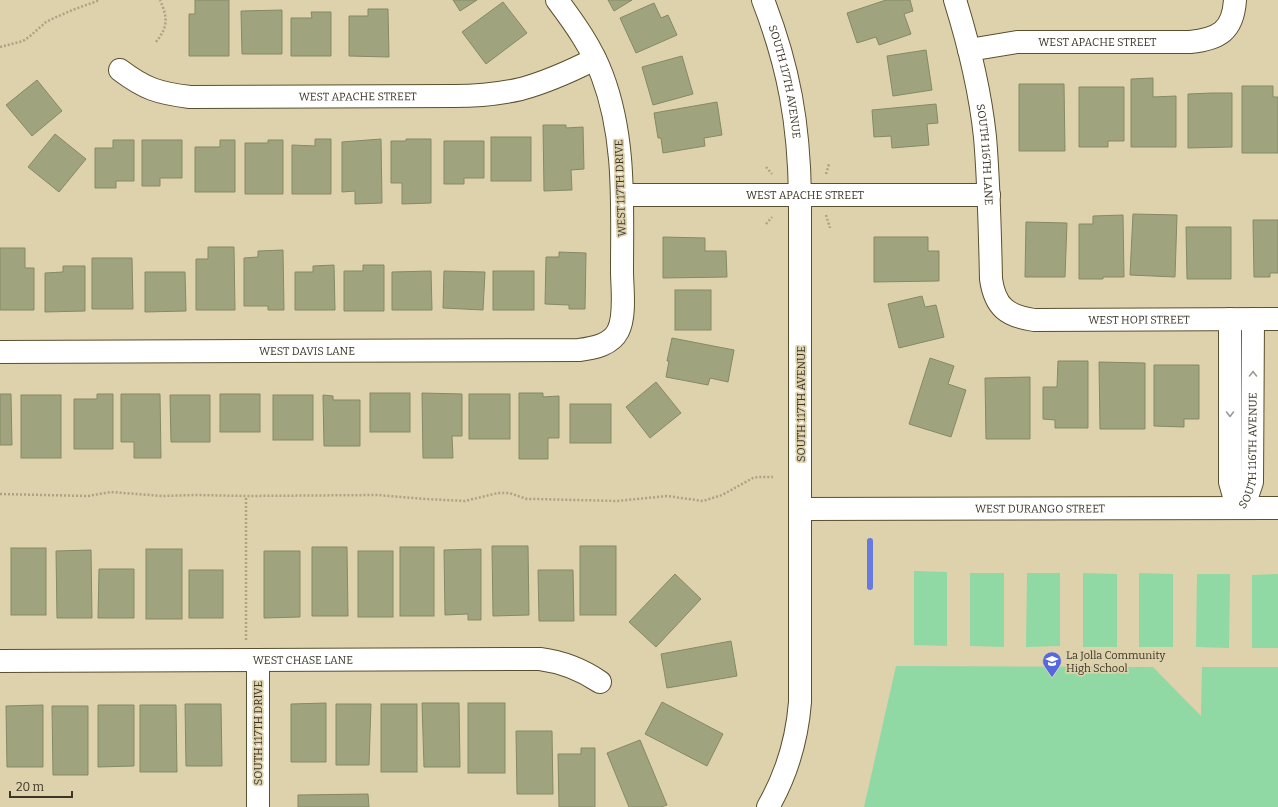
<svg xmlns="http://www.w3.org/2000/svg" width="1278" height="807" font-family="Bitter,serif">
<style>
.green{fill:#90d8a4}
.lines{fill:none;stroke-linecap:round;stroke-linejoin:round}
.stream{stroke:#667adf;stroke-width:6}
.building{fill:#9fa37e;stroke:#858965}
.minor-casing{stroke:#5a4f2e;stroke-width:24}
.path{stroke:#aca284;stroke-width:2.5;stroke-dasharray:2 2;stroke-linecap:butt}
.minor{stroke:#fff;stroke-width:22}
.oneway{stroke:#9d9a93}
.labels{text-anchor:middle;stroke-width:3.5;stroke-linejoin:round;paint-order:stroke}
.street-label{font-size:11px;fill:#3b3627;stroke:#ded2ad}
.poi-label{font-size:11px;fill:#3b3627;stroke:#ded2ad;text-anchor:start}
</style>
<rect width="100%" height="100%" fill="#ded2ad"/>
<g class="green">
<path d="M914,571L947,572V646L914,645Z"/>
<path d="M970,573H1004V647L970,646Z"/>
<path d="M1027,573H1060V646L1026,647Z"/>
<path d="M1083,573L1117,574V647H1083Z"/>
<path d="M1139,573L1173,574V647H1139Z"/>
<path d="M1197,574H1230L1229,648L1196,647Z"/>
<path d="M1278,574V648H1252V575Z"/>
<path d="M896,666L1153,667L1201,716L1202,667H1278V807H864Z"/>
</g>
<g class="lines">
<path class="stream" d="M870,541V587"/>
</g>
<g class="building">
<path d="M195,0H229V56H189V14H195Z"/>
<path d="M453,0H477L460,11Z"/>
<path d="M608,0H632L614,11Z"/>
<path d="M886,0H910L913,11L904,14L911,34L879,45L876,37L857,43L847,13Z"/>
<path d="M503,2L527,33L486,64L462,32Z"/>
<path d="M654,3L661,18L668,15L677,35L636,53L620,18Z"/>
<path d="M368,9H388L389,57L349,56V16H368Z"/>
<path d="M282,10V54H242L241,11Z"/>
<path d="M311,12H331V56H291V18H312Z"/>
<path d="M926,50L932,90L893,96L887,56Z"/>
<path d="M682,56L693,94L653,105L642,67Z"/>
<path d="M1153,78V97L1176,96V147H1131V79Z"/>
<path d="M37,80L62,111L32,136L6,105Z"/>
<path d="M1019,84H1064L1065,151H1019Z"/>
<path d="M1242,86H1273V97H1278V153H1242Z"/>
<path d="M1079,87H1124V141H1108V147H1079Z"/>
<path d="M1212,93H1232V147L1188,148V94Z"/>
<path d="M717,102L722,135L704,138L705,146L663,153L661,138H658L654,113Z"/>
<path d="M936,104L938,123L927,124L929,145L892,148L891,136L874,137L872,110Z"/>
<path d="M543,125H566V128L583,127L584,169L571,170L572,190L544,191Z"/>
<path d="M55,134L86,159L59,192L28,167Z"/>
<rect x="491" y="137" width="40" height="44"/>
<path d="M315,139H331V194H292V145L315,146Z"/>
<path d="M381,139L382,203L355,204V191L342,192V142Z"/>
<path d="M406,139H431V203L402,204V183H391V141H406Z"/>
<path d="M113,140H134V181H116V188H95V148H113Z"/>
<path d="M142,140H182V178H160V186H142Z"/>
<path d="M220,140H235V192H195V147H220Z"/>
<path d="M268,140H283V194H245V143H268Z"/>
<path d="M444,141H484V178H464V184H444Z"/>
<path d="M1133,214L1177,215L1175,277L1130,275Z"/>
<path d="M1123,215L1124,277H1103V279H1079V224H1093V216Z"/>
<path d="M1253,220H1278V273H1270V277H1254Z"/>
<path d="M1026,222L1067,223L1065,277H1025Z"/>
<path d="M1186,227H1231V279H1187Z"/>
<path d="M663,237L705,238V251H726L727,277L663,278Z"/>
<path d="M874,237H928V251H939V281L874,282Z"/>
<path d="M208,247H234L235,310H196V259H208Z"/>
<path d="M0,248H25V268H34V310H0Z"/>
<path d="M283,250L284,310H268V306H244V258L258,257V251Z"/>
<path d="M559,252L586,253L585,309H569V305L545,304L546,257H559Z"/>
<path d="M92,258H132L133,309H92Z"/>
<path d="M334,265L335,310H295V272H313V266Z"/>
<path d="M363,265H384V311H344V271H363Z"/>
<path d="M63,266H85V311L45,312V273L63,272Z"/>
<path d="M431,271L432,310H392V272Z"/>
<path d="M444,271L485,272L483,310L443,308Z"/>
<rect x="493" y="271" width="41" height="39"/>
<path d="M145,272H185L186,311L145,312Z"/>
<rect x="675" y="290" width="36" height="40"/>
<path d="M922,296L925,307L936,305L944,337L899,348L888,304Z"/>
<path d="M672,338L734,350L728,382L710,378L708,385L666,377L669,361H667Z"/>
<path d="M930,358L954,366L948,384L966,390L951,437L909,424Z"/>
<path d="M1058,361H1088V428H1055V420L1043,419V387H1057Z"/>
<path d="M1099,362L1145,363V429H1100Z"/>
<path d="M1154,365H1199V419H1184V427L1154,426Z"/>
<path d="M1030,377V439H986L985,378Z"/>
<path d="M656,382L681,413L650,438L626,407Z"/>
<rect x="370" y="393" width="40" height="39"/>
<path d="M422,393L462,394V436H452L453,458H423Z"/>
<path d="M519,393H543V397L559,396V438H548V459H519Z"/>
<path d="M0,394H11L12,445H0Z"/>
<path d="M97,394H113V449H74V399H97Z"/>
<path d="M121,394H160L161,458H134V442H121Z"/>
<rect x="220" y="394" width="40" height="38"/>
<rect x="469" y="394" width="41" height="45"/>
<rect x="21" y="395" width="40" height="63"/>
<path d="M170,395H210V442H171Z"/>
<rect x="273" y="395" width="40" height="45"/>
<path d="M323,395L333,396V400H360V446H324Z"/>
<rect x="570" y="404" width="41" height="39"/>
<path d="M492,546H528L529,615L493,616Z"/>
<rect x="580" y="546" width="36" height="69"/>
<path d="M312,547H347L348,616H312Z"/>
<rect x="400" y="547" width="34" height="69"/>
<rect x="11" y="548" width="35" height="67"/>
<rect x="146" y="549" width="36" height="70"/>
<path d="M481,549V620H468V614L445,615L444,550Z"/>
<path d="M91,550L92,618H57L56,551Z"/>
<path d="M264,551H300V617L264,618Z"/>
<rect x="358" y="551" width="35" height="66"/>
<path d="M99,569H134V618H98Z"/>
<rect x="189" y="570" width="34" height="48"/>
<path d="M538,570H573L574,621H539Z"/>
<path d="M675,574L701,599L656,647L629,622Z"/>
<path d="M731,641L737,676L667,688L661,654Z"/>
<path d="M662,702L723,734L707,766L645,734Z"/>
<path d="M326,703V762H291V704Z"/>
<path d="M422,703H459L460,767H424Z"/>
<rect x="468" y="703" width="37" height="70"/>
<path d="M185,704H221L222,766H186Z"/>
<path d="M336,704H371L369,765H336Z"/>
<rect x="381" y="704" width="36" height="68"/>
<path d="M43,705V767H7L6,706Z"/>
<path d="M98,705H134V766L98,767Z"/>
<path d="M140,705H176L177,772H140Z"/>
<path d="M52,706H88V775H53Z"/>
<path d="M516,731H552L553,794H517Z"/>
<path d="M640,740L667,805L661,807H629L607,753Z"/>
<path d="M581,748H595V807H559L558,754H581Z"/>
<path d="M368,794L369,807H298V795Z"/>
</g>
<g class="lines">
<defs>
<g id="minor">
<path id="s1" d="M763,0C789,67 799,124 800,196V702C797,740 787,774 768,807"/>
<path id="s2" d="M955,0C969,45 980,90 985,137C989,184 990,232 991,279C995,307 1007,316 1034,320L1278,319"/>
<path id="s3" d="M969,50L1017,42H1190C1219,39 1233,31 1235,0"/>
<path id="s4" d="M120,70C145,89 158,93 190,97L454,96C476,96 499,94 521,89C547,82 571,71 595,59"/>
<path id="s5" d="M622,195H989"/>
<path id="s6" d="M1230,319V482L1235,500L1240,508L1246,500L1252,482L1253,319"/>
<path id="s7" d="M0,352L579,350C594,348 611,345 618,331C626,316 622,287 622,271C622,205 626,138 602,75C592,48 575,24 557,0"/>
<path id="s8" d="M801,509L1278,508"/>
<path d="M258,660V807"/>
<path id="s9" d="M0,661L540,659C563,662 581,669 600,682"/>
</g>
</defs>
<use href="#minor" class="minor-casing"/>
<g class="path">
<path d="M156,42C168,27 168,18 160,0"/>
<path d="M0,47L23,41L29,37L46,22L54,18L75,9L100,0"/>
<path d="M766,167L772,174"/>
<path d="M826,174L829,164"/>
<path d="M826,215L830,228"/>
<path d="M766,224L772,217"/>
<path d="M0,494L88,496L111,492L162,496L196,495L246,496L378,495L425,499L465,501L498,493H509L527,499H535L617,501L667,496L703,501L722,495L753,478L758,477H773"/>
<path d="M246,640V496"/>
</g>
<use href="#minor" class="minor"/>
</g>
<defs><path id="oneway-chevron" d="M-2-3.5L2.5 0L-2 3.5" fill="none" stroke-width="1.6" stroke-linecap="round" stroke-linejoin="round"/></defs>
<g class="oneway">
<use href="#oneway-chevron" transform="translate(1253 374) rotate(-90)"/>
<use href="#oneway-chevron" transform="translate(1230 414) rotate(90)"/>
</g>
<defs>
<symbol id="school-pin" viewBox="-11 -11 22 30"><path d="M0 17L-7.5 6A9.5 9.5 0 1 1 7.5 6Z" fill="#5668df" stroke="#ded2ad"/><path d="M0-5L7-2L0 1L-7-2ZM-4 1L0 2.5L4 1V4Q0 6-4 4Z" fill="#fff"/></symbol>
</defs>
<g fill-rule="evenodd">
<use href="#school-pin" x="1041" y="650" width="22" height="30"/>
</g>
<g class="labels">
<g class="street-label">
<text dy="4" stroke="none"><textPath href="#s3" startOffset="129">WEST APACHE STREET</textPath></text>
<text dy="4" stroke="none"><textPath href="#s1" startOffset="85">SOUTH 117TH AVENUE</textPath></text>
<text dy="4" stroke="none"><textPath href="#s4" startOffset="244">WEST APACHE STREET</textPath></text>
<text dy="4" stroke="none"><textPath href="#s2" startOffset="158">SOUTH 116TH LANE</textPath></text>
<text transform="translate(620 188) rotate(-92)" y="4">WEST 117TH DRIVE</text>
<text dy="4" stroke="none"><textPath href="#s5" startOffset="183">WEST APACHE STREET</textPath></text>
<text dy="4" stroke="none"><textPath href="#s2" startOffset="453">WEST HOPI STREET</textPath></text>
<text dy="4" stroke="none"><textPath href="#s7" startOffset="307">WEST DAVIS LANE</textPath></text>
<text transform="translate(801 404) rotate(-90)" y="4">SOUTH 117TH AVENUE</text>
<text dy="4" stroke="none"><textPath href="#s6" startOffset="251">SOUTH 116TH AVENUE</textPath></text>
<text dy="4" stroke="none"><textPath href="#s8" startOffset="239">WEST DURANGO STREET</textPath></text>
<text dy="4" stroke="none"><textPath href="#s9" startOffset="303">WEST CHASE LANE</textPath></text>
<text transform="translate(258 733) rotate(-90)" y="4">SOUTH 117TH DRIVE</text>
</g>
<g class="poi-label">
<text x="1066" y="659">La Jolla Community<tspan x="1066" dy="13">High School</tspan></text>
</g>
</g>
<path d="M10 791v6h62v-6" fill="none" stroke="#3b3627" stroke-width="2"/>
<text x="16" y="791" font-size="12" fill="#3b3627" stroke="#ded2ad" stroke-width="3" paint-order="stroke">20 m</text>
</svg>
